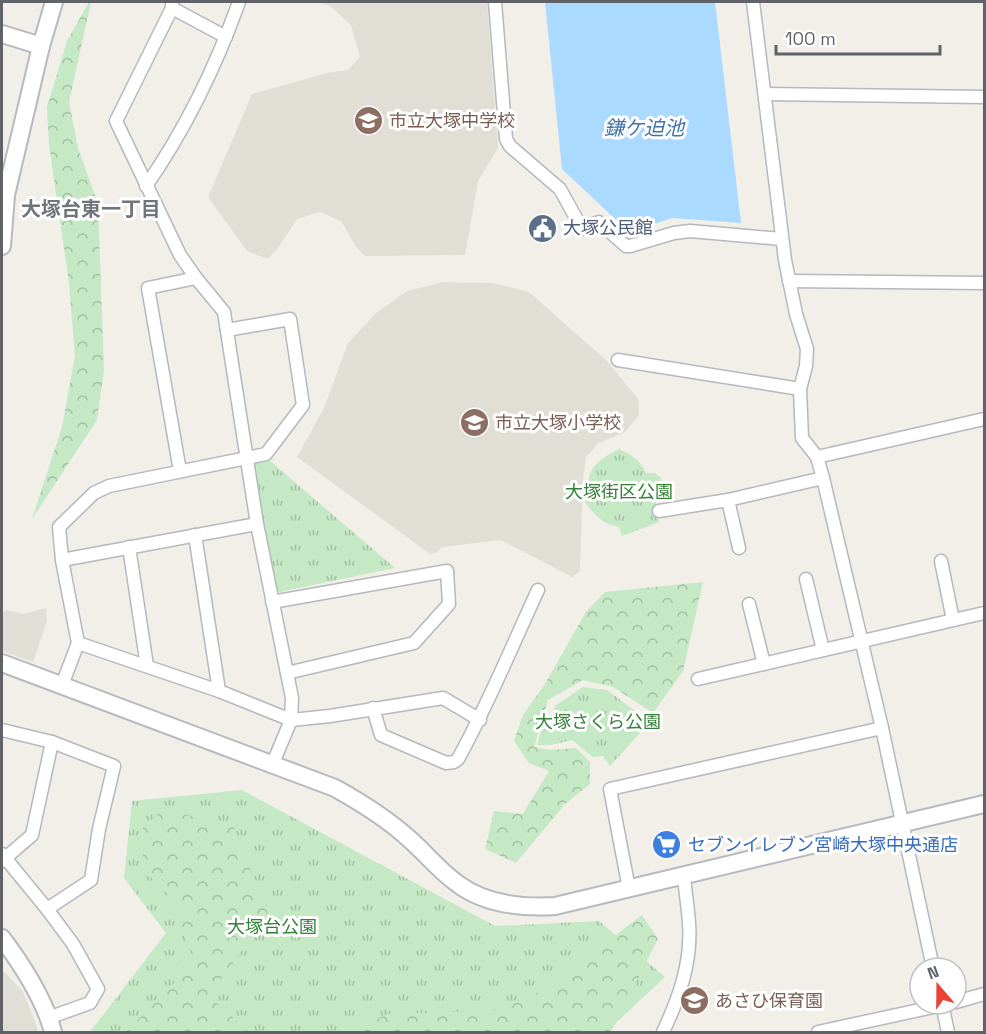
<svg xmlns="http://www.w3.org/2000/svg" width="986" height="1034" font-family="'Space Grotesk','Noto Sans JP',sans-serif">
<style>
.education{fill:#e1ded6}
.grass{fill:url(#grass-tufts)}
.forest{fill:url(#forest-crowns)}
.water{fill:#aadaff}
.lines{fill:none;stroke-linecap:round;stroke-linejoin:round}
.street-casing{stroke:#b5b8bc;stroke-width:15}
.secondary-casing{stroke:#b6babf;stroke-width:20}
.street{stroke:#fff;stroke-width:12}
.secondary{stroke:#fff;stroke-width:16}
.labels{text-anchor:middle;stroke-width:6;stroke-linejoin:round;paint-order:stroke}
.education-label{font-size:18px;fill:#785e54;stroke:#fff;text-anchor:start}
.service-label{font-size:18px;fill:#4e5e75;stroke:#fff;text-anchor:start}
.park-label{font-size:18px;fill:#348238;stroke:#fff}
.shop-label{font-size:18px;fill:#366cbe;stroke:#fff;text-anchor:start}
.water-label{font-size:20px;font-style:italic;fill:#4174aa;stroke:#fff}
.neighbourhood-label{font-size:20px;font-weight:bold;fill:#70757a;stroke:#fff}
</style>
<defs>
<pattern id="grass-tufts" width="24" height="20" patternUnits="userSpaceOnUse" patternTransform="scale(1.5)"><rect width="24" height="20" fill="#c5e8c5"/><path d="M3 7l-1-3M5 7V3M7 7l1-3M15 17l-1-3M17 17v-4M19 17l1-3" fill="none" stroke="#a3c0a4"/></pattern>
<pattern id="forest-crowns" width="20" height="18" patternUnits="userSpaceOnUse" patternTransform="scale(1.5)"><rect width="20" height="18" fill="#c5e8c5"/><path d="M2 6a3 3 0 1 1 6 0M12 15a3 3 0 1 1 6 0" fill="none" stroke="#a3c0a4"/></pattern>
</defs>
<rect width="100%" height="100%" fill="#f1efe8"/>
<g class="education">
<path d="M316,2H487L498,148L478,181L465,255L365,256L356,247L341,221L320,212L297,219L278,248L268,259L247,251L208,197L252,94L327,73L348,70L360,57L351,25L330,6Z"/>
<path d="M443,282L493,283L529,292L607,361L638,399L639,415L625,432L599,443L586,457L583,479L580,571L572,577L501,540L442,547L436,553L430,554L297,457L324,408L348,343L376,313L407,291Z"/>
<path d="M46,608L47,621L33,662L2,651V612L7,610L23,614Z"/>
<path d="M2,969L23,992L36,1024L38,1032H2Z"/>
</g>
<g class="grass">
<path d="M619,449C632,455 640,460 646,473H655L661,478L655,508L659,522L622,536L619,527C603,525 594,514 585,502C589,470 589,465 619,449Z"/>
<path d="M269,460L395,568L279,592L274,583L253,462Z"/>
<path d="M583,687L607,690L650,722L610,766L603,756L593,757L572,740L551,745H537L541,731L552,726L555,706Z"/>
<path d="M242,790L495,926L599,921L665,977L606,1032H90L166,933L124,878L132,801Z"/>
</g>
<g class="forest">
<path d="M89,2H91L69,102L78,148L98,204L104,370L97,420L32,519L62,427L75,356L69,283L49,145L47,107L67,41Z"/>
<path d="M703,582L683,671L653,713L613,687L583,680L548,700L534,747L550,750L576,748L590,762V784L565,804L516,863L485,849L494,811L523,814L549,771L529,763L514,741L523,715L545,684L586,612L605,592Z"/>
<path d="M163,810L233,825L268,914L209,996L249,1032H126L173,984L191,953L174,901L143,869V827Z"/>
<path d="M642,915L658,939L611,1032H349L388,1014L500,1010L545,989Z"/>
</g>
<path class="water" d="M545,2H715L741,223L672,218L629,232L562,169Z"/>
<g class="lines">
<defs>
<g id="street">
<path d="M172,2V8L116,121L180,255L196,278L224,312L257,524L292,698L291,720L273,763"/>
<path d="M495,2L506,139L510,146L560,189L582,229L599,222L626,246H630L674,233L690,231L782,239"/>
<path d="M753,2L785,260L796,314L807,349L806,366L800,389L802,438L817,457L823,478L882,728L933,968"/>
<path d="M172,8L226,37"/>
<path d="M765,94L984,97"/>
<path d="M146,186C185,130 216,66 239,2"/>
<path d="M789,281L984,283"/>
<path d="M618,360L800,389"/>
<path d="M817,457L984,419"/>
<path d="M180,471L148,288L196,278"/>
<path d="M728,500L739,548"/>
<path d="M659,511L728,500L823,478"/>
<path d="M195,535L219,691"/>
<path d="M129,547L147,666"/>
<path d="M62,560L257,524"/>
<path d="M941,561L953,620"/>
<path d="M806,579L823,650"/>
<path d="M272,602L447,571L449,604L414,643L287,673"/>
<path d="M749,604L764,664"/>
<path d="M78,643L219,691L291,720L330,716L443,698L480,720"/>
<path d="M698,679L984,613"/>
<path d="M62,685L78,643L62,560L59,527L94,493L109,486L266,454L303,405L290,319L227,330"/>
<path d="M373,708L381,735L446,763L454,762L458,759C488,705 512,646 538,590"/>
<path d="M2,730L52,742L114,766L99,829L91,880L47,909"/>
<path d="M2,854L47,909L73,944L98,989L90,1003L48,1018"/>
<path d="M2,861L32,835L52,742"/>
<path d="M629,889L610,789L882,728"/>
<path d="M956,1002L984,994"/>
<path d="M942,1004L948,1032"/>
<path d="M663,1032C679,998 692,962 689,923C688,907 685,891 684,876"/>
<path d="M818,1032L947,1004"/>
</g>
<g id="secondary">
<path d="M2,34L41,46"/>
<path d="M2,246L6,195L41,46L54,2"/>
<path d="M2,663L335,788C360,802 385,817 407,837C425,852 439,871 458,884C486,905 522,908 555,906L984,804"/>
<path d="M2,938C23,966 44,998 53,1032"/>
</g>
</defs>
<use href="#street" class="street-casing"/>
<use href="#secondary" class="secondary-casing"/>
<use href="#street" class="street"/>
<use href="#secondary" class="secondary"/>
</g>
<defs>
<symbol id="school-disc" viewBox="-11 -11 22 22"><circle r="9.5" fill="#8d6e63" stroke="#fff"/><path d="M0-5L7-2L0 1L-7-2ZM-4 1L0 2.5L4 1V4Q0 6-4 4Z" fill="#fff"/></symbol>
<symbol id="civic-disc" viewBox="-11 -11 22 22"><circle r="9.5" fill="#5c6f8a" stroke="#fff"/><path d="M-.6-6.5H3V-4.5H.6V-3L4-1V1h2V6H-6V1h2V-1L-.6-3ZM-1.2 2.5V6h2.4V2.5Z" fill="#fff"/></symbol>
<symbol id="supermarket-disc" viewBox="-11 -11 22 22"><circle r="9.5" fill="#3f7fe0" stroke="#fff"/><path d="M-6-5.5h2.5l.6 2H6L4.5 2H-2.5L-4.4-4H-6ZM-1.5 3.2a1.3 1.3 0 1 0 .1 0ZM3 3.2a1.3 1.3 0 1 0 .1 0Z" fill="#fff"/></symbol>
</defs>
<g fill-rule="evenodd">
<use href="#school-disc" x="352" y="104" width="33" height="33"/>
<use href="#civic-disc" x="526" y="212" width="33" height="33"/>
<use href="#school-disc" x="458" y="406" width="33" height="33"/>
<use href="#supermarket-disc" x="650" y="828" width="33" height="33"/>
<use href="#school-disc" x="678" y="984" width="33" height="33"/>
</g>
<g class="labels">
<g class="education-label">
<text x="389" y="127">市立大塚中学校</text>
<text x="495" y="429">市立大塚小学校</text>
<text x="715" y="1007">あさひ保育園</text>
</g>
<g class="service-label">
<text x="563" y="234">大塚公民館</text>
</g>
<g class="park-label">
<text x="619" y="498">大塚街区公園</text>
<text x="598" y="728">大塚さくら公園</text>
<text x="272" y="933">大塚台公園</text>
</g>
<g class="shop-label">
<text x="688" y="851">セブンイレブン宮崎大塚中央通店</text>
</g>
<g class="water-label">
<text x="644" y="135">鎌ケ迫池</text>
</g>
<g class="neighbourhood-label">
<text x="91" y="216">大塚台東一丁目</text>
</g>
</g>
<rect width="986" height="1034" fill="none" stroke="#5f6368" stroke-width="6"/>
<g transform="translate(938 986) rotate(340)"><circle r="28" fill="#ffffff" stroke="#bfc1c3" stroke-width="1.5"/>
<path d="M0-4.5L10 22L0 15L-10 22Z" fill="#ea4335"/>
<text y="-9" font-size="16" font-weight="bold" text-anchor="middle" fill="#5f6368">N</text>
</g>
<path d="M776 45v9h164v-9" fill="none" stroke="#5f6368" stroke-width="3"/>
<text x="785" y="45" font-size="18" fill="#5f6368" stroke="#ffffff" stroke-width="4.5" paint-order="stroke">100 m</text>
</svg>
